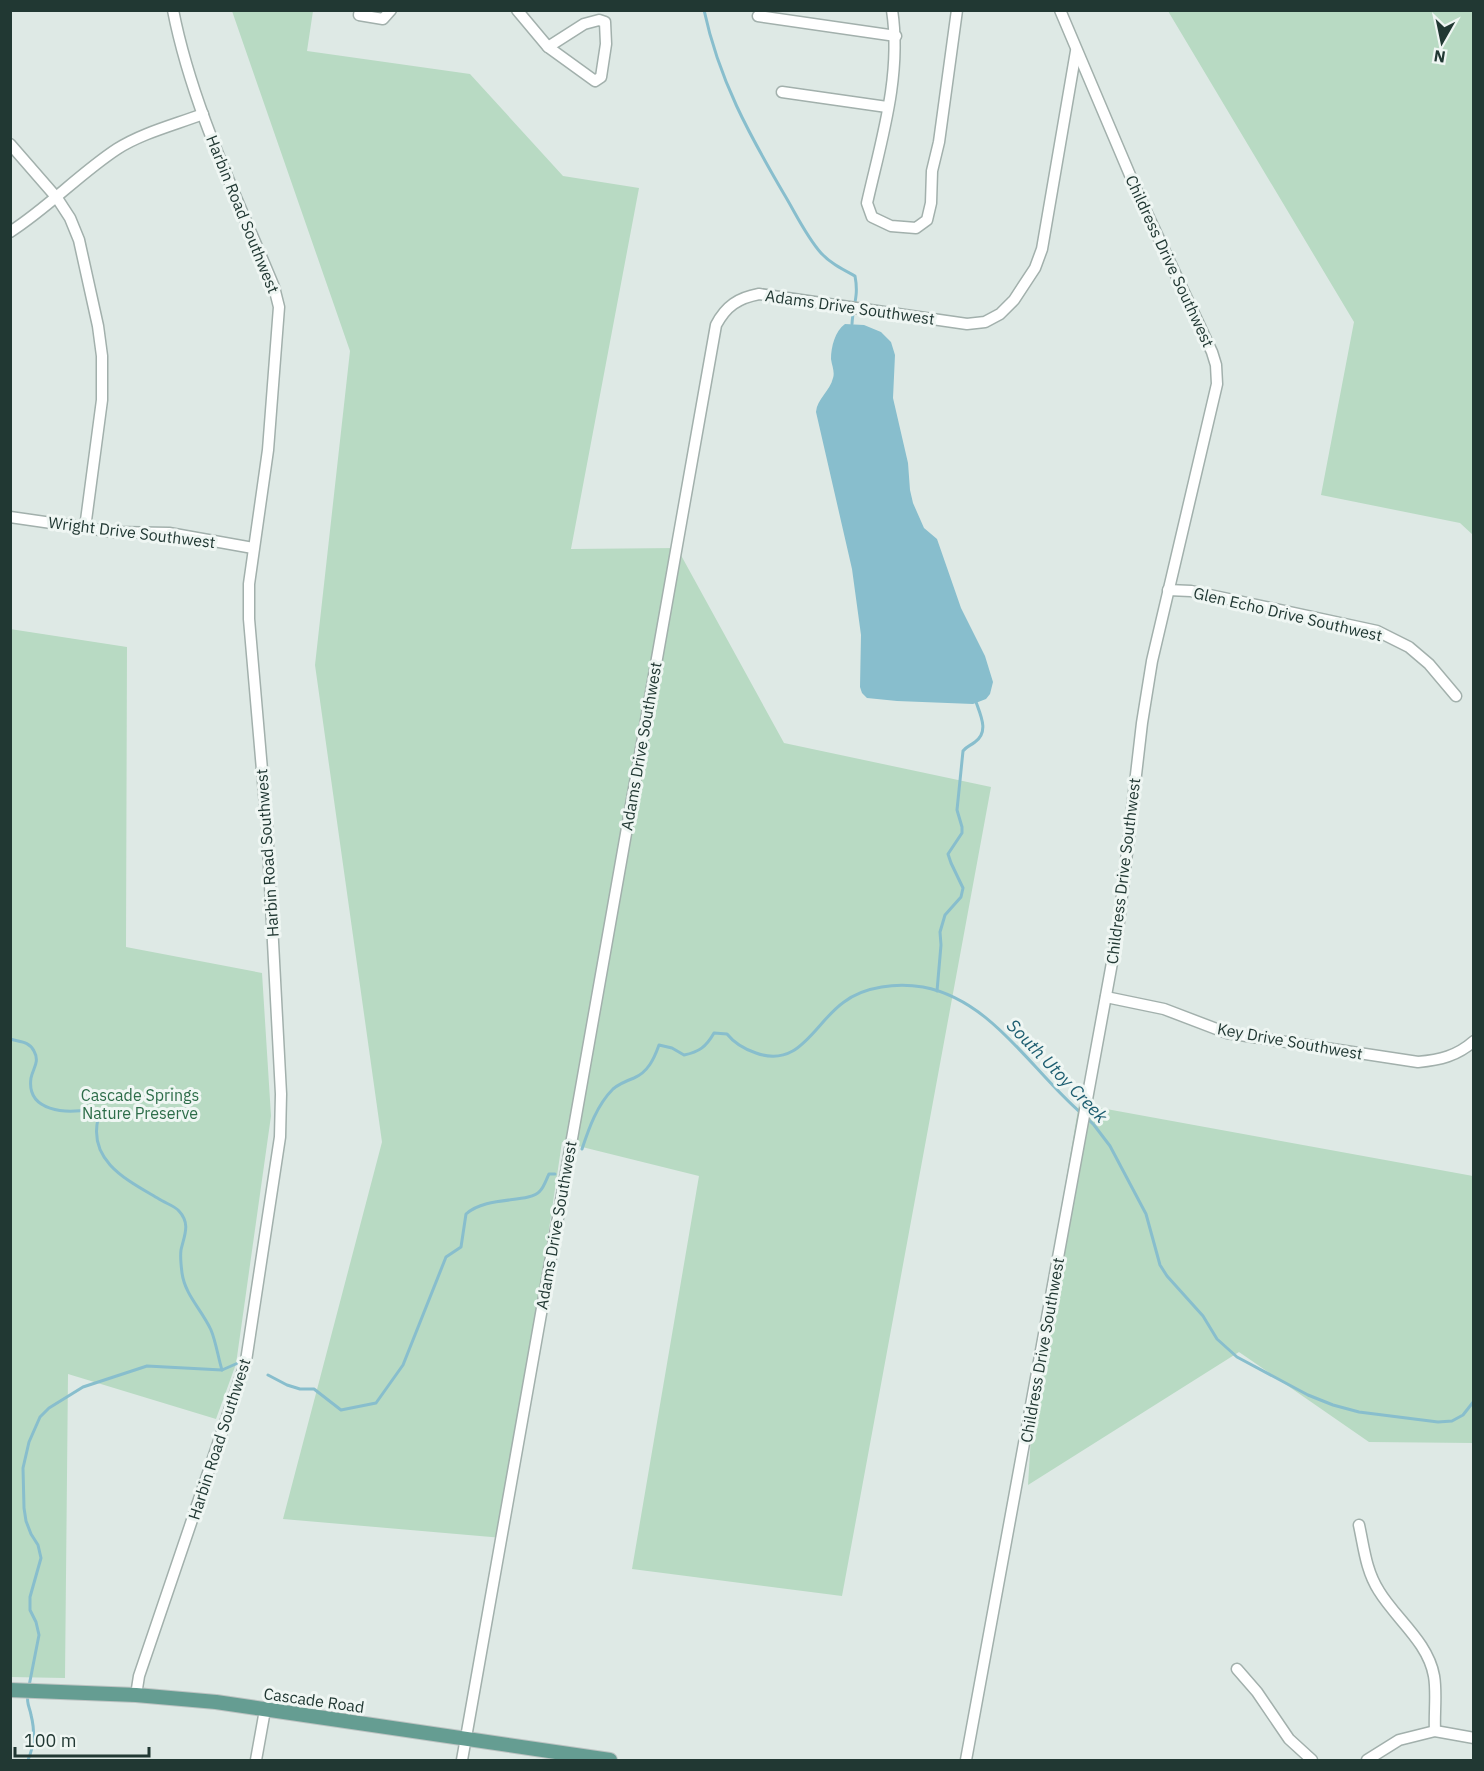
<svg xmlns="http://www.w3.org/2000/svg" width="1484" height="1771" font-family="'IBM Plex Sans',sans-serif">
<style>
.green{fill:#b8dac3}
.water{fill:#88becd}
.lines{fill:none;stroke-linecap:round;stroke-linejoin:round}
.stream{stroke:#88becd;stroke-width:3}
.minor-casing{stroke:#a2b0ac;stroke-width:13}
.major-casing{stroke:#bcc3c2;stroke-width:16}
.minor{stroke:#fff;stroke-width:10}
.major{stroke:#659d92;stroke-width:14}
.labels{text-anchor:middle;stroke-width:6;stroke-linejoin:round;paint-order:stroke}
.street-label{font-size:16px;fill:#213833;stroke:#eff6f3}
.park-label{font-size:16px;fill:#2d6d49;stroke:#eff6f3}
.water-label{font-size:18px;font-style:italic;fill:#1e5e71;stroke:#eff6f3}
</style>
<rect width="100%" height="100%" fill="#dee9e5"/>
<g class="green">
<path d="M232,11H313L307,51L470,74L563,176L639,188L571,549L677,548L784,743L991,787L842,1596L632,1569L699,1176L562,1142L503,1538L283,1519L382,1142L315,665L350,351Z"/>
<path d="M1168,11H1473V535L1460,523L1321,495L1354,322Z"/>
<path d="M10,629L127,647L126,947L262,973L271,1116L236,1364L216,1419L68,1374L65,1678L11,1677Z"/>
<path d="M1079,1104L1473,1176V1443L1369,1442L1239,1352L1028,1485L1036,1355Z"/>
</g>
<path class="water" d="M845,324L864,325L881,332L891,342L895,355L893,398L908,463L910,490L913,503L924,528L937,539L961,608L985,656L993,682L990,694L986,699L973,704L897,701L867,698L862,693L860,687L861,635L852,569L816,412C817,399 830,391 833,378C835,372 832,366 831,359C831,347 835,331 845,324Z"/>
<g class="lines">
<g class="stream">
<path d="M704,10C719,80 749,134 784,194C796,214 806,236 821,253C830,263 842,269 855,276C859,297 853,304 852,324"/>
<path d="M937,991L941,945L940,932L945,915L961,897L963,888L951,863L948,854L962,833V827L957,810L963,751C967,746 970,746 975,742C989,732 981,716 976,702"/>
<path d="M10,1039C20,1042 29,1041 34,1051C40,1062 33,1068 31,1078C26,1112 67,1114 90,1109L98,1119C88,1162 129,1181 159,1199C165,1203 175,1206 179,1211C191,1224 184,1236 181,1250C180,1257 181,1265 182,1273C185,1295 202,1310 211,1330C216,1342 218,1357 222,1370"/>
<path d="M1086,1117L1094,1125L1110,1146L1146,1214L1160,1265L1167,1276L1203,1316L1217,1339L1237,1357L1308,1395L1333,1405L1359,1412L1438,1422L1452,1421L1463,1415L1474,1401"/>
<path d="M582,1149C589,1128 597,1105 613,1089C619,1084 626,1081 634,1078C648,1072 654,1059 659,1045L672,1048L684,1055C699,1052 706,1047 714,1033L727,1034C735,1044 744,1049 756,1053C800,1069 814,1023 844,1002C865,986 897,983 923,987C992,1000 1031,1070 1081,1113"/>
<path d="M268,1375L287,1385L300,1389H314L341,1410L376,1403L403,1365L446,1257L461,1247L466,1214C487,1195 529,1204 540,1191C544,1187 546,1180 549,1174H555"/>
<path d="M29,1686L39,1635L36,1622L30,1610V1597L41,1558L38,1545L31,1534L26,1521L24,1508L23,1468L29,1442L40,1417L49,1408L83,1387L147,1366L222,1370L238,1363"/>
<path d="M28,1695C26,1703 30,1708 31,1715C35,1730 34,1746 28,1760"/>
</g>
<defs>
<g id="minor">
<path d="M360,10L359,15L383,19L391,10"/>
<path d="M517,10L548,47"/>
<path d="M892,10C902,75 881,141 867,203L872,217L891,226L916,228L927,220L931,203L932,171L939,142L957,10"/>
<path d="M758,16L896,36"/>
<path d="M599,20L605,22L606,44L601,77L595,81L548,47L584,24Z"/>
<path d="M782,92L887,107"/>
<path d="M10,144L57,198L70,218L79,240L98,326L102,356V400L85,528"/>
<path d="M10,232C49,207 79,174 117,149C142,133 174,125 203,114"/>
<path d="M10,517L114,532L169,533L253,548"/>
<path d="M1168,590L1191,591L1377,631L1409,647L1429,664L1456,696"/>
<path d="M1106,997L1164,1009L1227,1033L1418,1062C1440,1060 1457,1056 1474,1041"/>
<path d="M1359,1525C1364,1548 1366,1571 1379,1591C1396,1619 1428,1642 1434,1676C1437,1693 1434,1713 1435,1731"/>
<path d="M1237,1669L1257,1692L1289,1739L1312,1760"/>
<path d="M136,1695L139,1676L246,1361L280,1137L281,1094L267,828L249,619V584L268,450L279,307L274,287C237,197 192,107 173,10"/>
<path d="M256,1760L265,1710"/>
<path d="M462,1760L716,325C726,306 738,298 759,294L967,324L985,322L1000,314L1014,300L1035,268L1042,249L1076,51"/>
<path d="M966,1760L1118,930L1142,723L1152,661L1217,384L1216,365L1212,352L1138,194L1060,10"/>
<path d="M1367,1760L1399,1740L1435,1731L1474,1738"/>
</g>
<path id="major" d="M10,1690L136,1695L216,1702L610,1760"/>
</defs>
<use href="#minor" class="minor-casing"/>
<use href="#major" class="major-casing"/>
<use href="#minor" class="minor"/>
<use href="#major" class="major"/>
</g>
<g class="labels">
<g class="street-label">
<text transform="translate(243 214) rotate(68)" y="6">Harbin Road Southwest</text>
<text transform="translate(1170 261) rotate(65)" y="6">Childress Drive Southwest</text>
<text transform="translate(850 307) rotate(8)" y="6">Adams Drive Southwest</text>
<text transform="translate(132 532) rotate(7)" y="6">Wright Drive Southwest</text>
<text transform="translate(1288 614) rotate(13)" y="6">Glen Echo Drive Southwest</text>
<text transform="translate(641 746) rotate(-80)" y="6">Adams Drive Southwest</text>
<text transform="translate(267 853) rotate(-94)" y="6">Harbin Road Southwest</text>
<text transform="translate(1123 871) rotate(-83)" y="6">Childress Drive Southwest</text>
<text transform="translate(1290 1041) rotate(10)" y="6">Key Drive Southwest</text>
<text transform="translate(556 1225) rotate(-80)" y="6">Adams Drive Southwest</text>
<text transform="translate(1042 1350) rotate(-80)" y="6">Childress Drive Southwest</text>
<text transform="translate(219 1439) rotate(-72)" y="6">Harbin Road Southwest</text>
<text transform="translate(314 1700) rotate(8)" y="6">Cascade Road</text>
</g>
<g class="park-label">
<text x="140" y="1101">Cascade Springs<tspan x="140" dy="18">Nature Preserve</tspan></text>
</g>
<g class="water-label">
<text transform="translate(1057 1071) rotate(46)" y="6">South Utoy Creek</text>
</g>
</g>
<rect width="1484" height="1771" fill="none" stroke="#213833" stroke-width="24"/>
<g transform="translate(1442 42) rotate(189)" stroke="#eff6f3" stroke-width="4.5" paint-order="stroke">
<path d="M0-4.5L10 22L0 15L-10 22Z" fill="#213833"/>
<text y="-9" font-size="16" font-weight="bold" text-anchor="middle" fill="#213833">N</text>
</g>
<path d="M15 1747v9h134v-9" fill="none" stroke="#213833" stroke-width="3"/>
<text x="24" y="1747" font-size="18" fill="#213833" stroke="#eff6f3" stroke-width="4.5" paint-order="stroke">100 m</text>
</svg>
